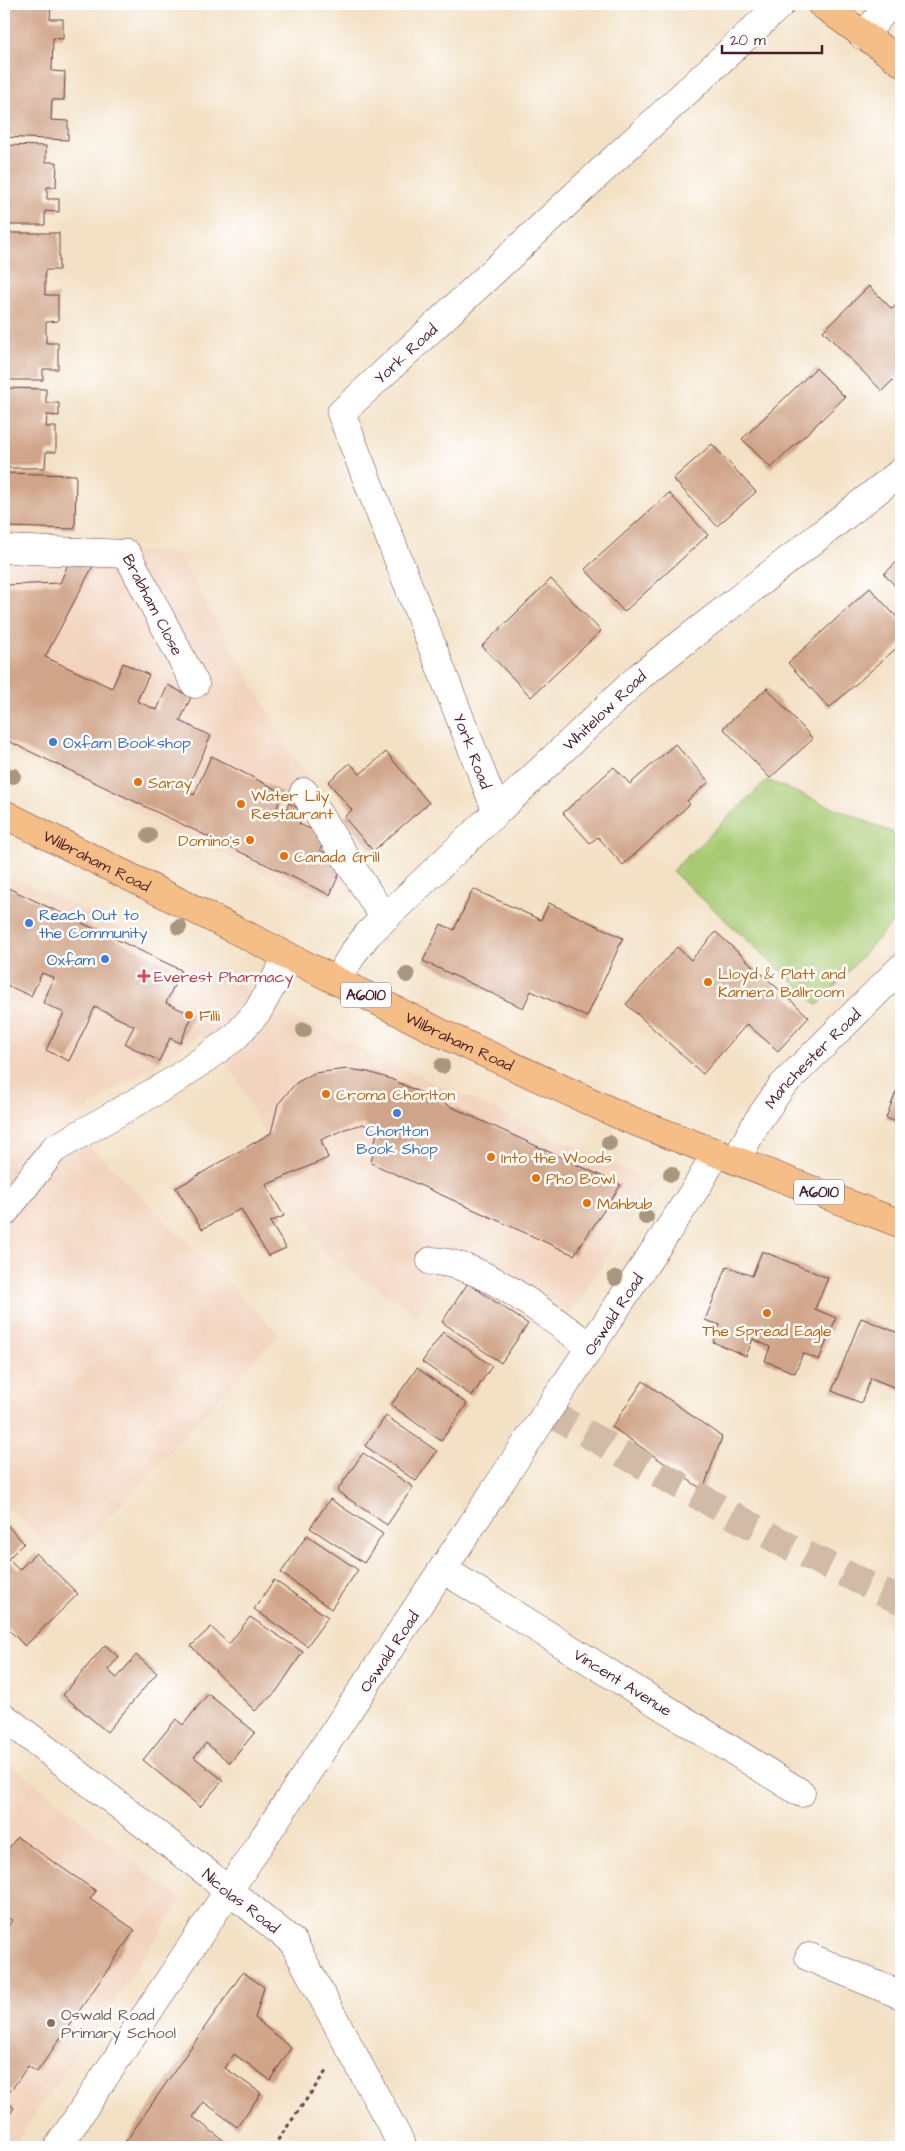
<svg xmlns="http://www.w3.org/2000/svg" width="905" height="2151" font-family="'Architects Daughter',sans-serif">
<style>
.built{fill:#f2d4be}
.green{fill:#a8ca73;stroke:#79744f}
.building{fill:#d0a488}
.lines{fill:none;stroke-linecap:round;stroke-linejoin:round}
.minor-tunnel{stroke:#d1baa6;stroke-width:28;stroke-dasharray:28 14;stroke-linecap:butt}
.minor-casing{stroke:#633c42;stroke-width:29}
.major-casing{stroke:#633c42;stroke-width:29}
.highway-casing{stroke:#633c42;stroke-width:29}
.path{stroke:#633c42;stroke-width:3;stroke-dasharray:4 4;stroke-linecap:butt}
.minor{stroke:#fff;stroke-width:28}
.major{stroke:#f6be87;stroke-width:28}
.highway{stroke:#f6be87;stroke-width:28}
.tree{fill:#a8977e}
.shop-dot{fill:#3f7fe0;stroke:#fff;stroke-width:2}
.food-dot{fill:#e8710a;stroke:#fff;stroke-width:2}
.health-dot{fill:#e0444e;stroke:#fff;stroke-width:2}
.education-dot{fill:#8d6e63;stroke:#fff;stroke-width:2}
.labels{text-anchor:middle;stroke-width:5;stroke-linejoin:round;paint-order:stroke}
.shield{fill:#fff;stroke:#80626b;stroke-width:1}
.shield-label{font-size:15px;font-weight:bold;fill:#4a1f2b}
.street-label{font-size:16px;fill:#4a1f2b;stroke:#fff}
.shop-label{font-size:16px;fill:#366cbe;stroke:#fff;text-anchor:start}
.food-label{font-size:16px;fill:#c56008;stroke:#fff;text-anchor:start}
.health-label{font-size:16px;fill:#be3a42;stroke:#fff;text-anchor:start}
.education-label{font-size:16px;fill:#785e54;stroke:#fff;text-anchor:start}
</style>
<rect width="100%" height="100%" fill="#fff"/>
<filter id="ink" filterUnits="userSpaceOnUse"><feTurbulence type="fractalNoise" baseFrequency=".02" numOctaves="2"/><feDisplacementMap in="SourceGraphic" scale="10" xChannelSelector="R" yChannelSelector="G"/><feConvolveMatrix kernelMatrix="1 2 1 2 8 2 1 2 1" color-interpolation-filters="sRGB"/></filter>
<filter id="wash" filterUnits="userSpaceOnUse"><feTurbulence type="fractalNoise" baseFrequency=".0096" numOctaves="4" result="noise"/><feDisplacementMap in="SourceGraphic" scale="20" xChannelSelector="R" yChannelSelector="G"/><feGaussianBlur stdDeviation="1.12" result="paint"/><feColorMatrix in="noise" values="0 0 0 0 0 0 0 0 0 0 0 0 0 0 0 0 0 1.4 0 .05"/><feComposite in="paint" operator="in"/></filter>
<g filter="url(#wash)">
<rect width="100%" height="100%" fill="#f3e1c5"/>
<g class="built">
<path d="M4,544L177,553L370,887L336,908L4,748Z"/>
<path d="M4,872L238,983L296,1019L655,1183L558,1333L449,1272L416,1314L324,1253L232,1070L199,1035L66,1122L279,1334L67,1563L4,1505Z"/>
<path d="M4,1759L182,1900L13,2147H4Z"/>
</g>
<path class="green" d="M767,780L901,836V913L818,1005L672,871Z"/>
<g id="blocks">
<g class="building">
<path d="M4,4H51L50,19H63V39L53,38L52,71L65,72L64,100H52L51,120L68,121V140L4,137Z"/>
<path d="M4,145L46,146V162H57L56,187H47V199H59V212L45,211V225H4Z"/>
<path d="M4,233H59V270H45V295H58V321L46,322V343H58V369H43V380H4Z"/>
<path d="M869,286L892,309L901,300V372L882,391L823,331Z"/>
<path d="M816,368L845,397L771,468L742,439Z"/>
<path d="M4,388L46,389V403H59V416L47,415L46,427H56V452H46L45,468H4Z"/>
<path d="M712,444L756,492L717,526L673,479Z"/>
<path d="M4,473L76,475L75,529L4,527Z"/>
<path d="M669,493L708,535L624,612L585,569Z"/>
<path d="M901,558V592L884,574Z"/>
<path d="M68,564L93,566L45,657L112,688L123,663L149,675L137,701L157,710L168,685L191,697L180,721L211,736L186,791L194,795L211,756L283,793L277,807L285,812L289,803L305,812L299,824L326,836L320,850L344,863L330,895L4,739V585L60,583Z"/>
<path d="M551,579L601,631L531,697L482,646Z"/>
<path d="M870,588L901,622V644L829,708L788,663Z"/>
<path d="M767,688L813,739L770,778L723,728Z"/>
<path d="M675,744L709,782L687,801L690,804L623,865L598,837L590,843L563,813L614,767L630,784Z"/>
<path d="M386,752L429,803L373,851L344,817L352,810L328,782L350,763L360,774Z"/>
<path d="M4,886L181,970L166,1003L193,1015L180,1043L170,1038L159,1061L125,1044L134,1026L95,1007L69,1061L46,1050L64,1013L43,1003L54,978L42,973L31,996L4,984Z"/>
<path d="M473,889L541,920L549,903L623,938L587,1017L531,991L523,1008L423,961L441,924L454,930Z"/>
<path d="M716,932L809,1017L778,1051L747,1024L703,1074L626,1004L677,947L691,960Z"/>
<path d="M348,1069L368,1072L391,1079L621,1185L574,1255L371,1163L377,1132L363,1124L345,1129L321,1140L328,1158L266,1185L284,1216L270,1222L286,1248L268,1256L241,1209L202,1229L176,1188L271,1133L278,1104L296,1083L314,1073Z"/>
<path d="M901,1079V1124L886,1118Z"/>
<path d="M762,1251L828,1278L815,1309L836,1318L819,1360L803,1353L795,1373L765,1361L770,1347L753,1339L746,1356L713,1342L720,1325L705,1320L727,1266L752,1276Z"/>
<path d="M468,1283L528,1324L501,1363L442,1322Z"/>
<path d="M861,1318L901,1334V1390L871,1378L861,1403L832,1391Z"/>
<path d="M443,1332L492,1366L472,1396L422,1362Z"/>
<path d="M417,1368L467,1404L441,1441L391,1405Z"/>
<path d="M643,1381L722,1437L703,1490L612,1427Z"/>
<path d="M386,1416L437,1451L416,1481L365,1446Z"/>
<path d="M363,1453L413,1487L387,1525L337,1491Z"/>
<path d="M330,1499L383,1534L364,1563L310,1528Z"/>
<path d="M4,1522L24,1543L8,1559L19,1570L36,1553L78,1594L25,1646L4,1625Z"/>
<path d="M307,1535L358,1570L331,1609L281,1573Z"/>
<path d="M274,1580L328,1617L307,1646L254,1609Z"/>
<path d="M250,1617L303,1652L276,1692L255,1711L191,1646L211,1627L229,1644Z"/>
<path d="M105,1645L119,1657L108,1670L117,1678L136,1655L157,1673L107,1732L63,1695Z"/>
<path d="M208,1694L255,1732L230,1763L206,1743L194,1757L223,1780L200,1807L143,1760L176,1719L183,1725Z"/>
<path d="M17,1837L96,1891L90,1899L135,1930L37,2072L28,2066L4,2100L14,2108L4,2123V1932L12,1920L4,1915V1855Z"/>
<path d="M243,1972L264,1987L255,2018L291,2048L270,2080L234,2054L225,2068L261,2093L237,2127L204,2102L193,2117L227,2143L224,2147H122Z"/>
</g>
</g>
</g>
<g filter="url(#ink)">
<use href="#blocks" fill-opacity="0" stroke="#633c42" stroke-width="1"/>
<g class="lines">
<path class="minor-tunnel" d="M548,1412L788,1546L901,1601"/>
<defs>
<g id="minor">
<path d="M863,36L890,4"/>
<path id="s1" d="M4,549L127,554L195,684"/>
<path d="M304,792L376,905L387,916"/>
<path id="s2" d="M496,810L341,413L781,4"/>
<path id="s3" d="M337,980L354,952L368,934L640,676L901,472"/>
<path id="s4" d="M736,1160L757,1122L782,1086L901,968"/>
<path d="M4,1213L54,1149L175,1080L235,1037L258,1011L288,956"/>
<path d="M431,1261C484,1262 548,1317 591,1347"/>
<path id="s5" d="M444,1570L801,1793"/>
<path id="s6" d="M4,1717L210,1875L228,1892L245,1903L293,1942L403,2147"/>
<path d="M809,1957L901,1995"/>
<path id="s7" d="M58,2147C271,1826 487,1507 698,1185L716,1152"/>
</g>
<path id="major" d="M821,4L901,62"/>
<g id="highway">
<path id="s8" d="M4,814L441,1033L628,1119L901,1224"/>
</g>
</defs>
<use href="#minor" class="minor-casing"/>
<use href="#major" class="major-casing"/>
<use href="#highway" class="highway-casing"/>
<path class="path" d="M273,2147L327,2070"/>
<use href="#minor" class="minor"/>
<use href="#major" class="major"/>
<use href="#highway" class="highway"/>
</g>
<g class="tree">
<circle cx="13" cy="776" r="8"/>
<circle cx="149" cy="835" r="8"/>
<circle cx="179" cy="927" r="8"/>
<circle cx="407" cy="975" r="8"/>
<circle cx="304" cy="1030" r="8"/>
<circle cx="442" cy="1066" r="8"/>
<circle cx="609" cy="1143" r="8"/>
<circle cx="671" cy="1174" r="8"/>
<circle cx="646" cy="1217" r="8"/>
<circle cx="615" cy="1278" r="8"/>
</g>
</g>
<g class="shop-dot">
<circle cx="53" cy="742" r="5"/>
<circle cx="29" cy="923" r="5"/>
<circle cx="105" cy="959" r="5"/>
<circle cx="397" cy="1113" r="5"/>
</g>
<g class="food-dot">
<circle cx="138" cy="782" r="5"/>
<circle cx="241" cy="804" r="5"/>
<circle cx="250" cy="840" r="5"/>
<circle cx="284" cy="856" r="5"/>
<circle cx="708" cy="982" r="5"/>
<circle cx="189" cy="1015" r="5"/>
<circle cx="326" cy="1094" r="5"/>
<circle cx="491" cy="1157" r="5"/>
<circle cx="536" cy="1178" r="5"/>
<circle cx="587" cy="1203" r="5"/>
<circle cx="767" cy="1313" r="5"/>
</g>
<path class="health-dot" d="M141.5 968.5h5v5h5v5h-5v5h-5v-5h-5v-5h5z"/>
<circle class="education-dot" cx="51" cy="2023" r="5"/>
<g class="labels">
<g class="shield">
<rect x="341" y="982.5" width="50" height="25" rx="4"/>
<rect x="794" y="1179.5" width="50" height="25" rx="4"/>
</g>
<g class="shield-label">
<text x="366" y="1000">A6010</text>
<text x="819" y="1197">A6010</text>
</g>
<g class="street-label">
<text dy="6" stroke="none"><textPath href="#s2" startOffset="514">York Road</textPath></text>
<text dy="6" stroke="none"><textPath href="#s1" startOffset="180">Brabham Close</textPath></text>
<text dy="6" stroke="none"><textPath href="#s3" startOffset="381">Whitelow Road</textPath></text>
<text transform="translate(473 751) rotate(69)" y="6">York Road</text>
<text dy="6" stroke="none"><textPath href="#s8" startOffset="104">Wilbraham Road</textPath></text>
<text dy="6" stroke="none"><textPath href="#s8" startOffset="509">Wilbraham Road</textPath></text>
<text dy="6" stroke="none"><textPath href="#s4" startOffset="128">Manchester Road</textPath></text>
<text dy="6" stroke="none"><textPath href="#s7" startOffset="1001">Oswald Road</textPath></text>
<text dy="6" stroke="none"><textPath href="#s7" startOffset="596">Oswald Road</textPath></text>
<text dy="6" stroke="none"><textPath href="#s5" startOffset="211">Vincent Avenue</textPath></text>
<text dy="6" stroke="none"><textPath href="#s6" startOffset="300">Nicolas Road</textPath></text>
</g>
<g class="shop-label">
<text x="63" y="748">Oxfam Bookshop</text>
<text x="39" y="920">Reach Out to<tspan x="39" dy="18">the Community</tspan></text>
<text x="95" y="965" text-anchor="end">Oxfam</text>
<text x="397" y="1136" text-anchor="middle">Chorlton<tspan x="397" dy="18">Book Shop</tspan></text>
</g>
<g class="food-label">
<text x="148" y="788">Saray</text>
<text x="251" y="801">Water Lily<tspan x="251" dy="18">Restaurant</tspan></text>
<text x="240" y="846" text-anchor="end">Domino's</text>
<text x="294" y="862">Canada Grill</text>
<text x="718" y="979">Lloyd &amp; Platt and<tspan x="718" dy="18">Kamera Ballroom</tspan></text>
<text x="199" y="1021">Filli</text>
<text x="336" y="1100">Croma Chorlton</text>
<text x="501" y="1163">Into the Woods</text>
<text x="546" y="1184">Pho Bowl</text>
<text x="597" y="1209">Mahbub</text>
<text x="767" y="1336" text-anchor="middle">The Spread Eagle</text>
</g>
<g class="health-label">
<text x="154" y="982">Everest Pharmacy</text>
</g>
<g class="education-label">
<text x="61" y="2020">Oswald Road<tspan x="61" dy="18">Primary School</tspan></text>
</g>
</g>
<rect width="905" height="2151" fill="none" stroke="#fff" stroke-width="20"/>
<path d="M722 45v8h100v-8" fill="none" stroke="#4a1f2b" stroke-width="2.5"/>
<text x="730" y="45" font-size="15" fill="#4a1f2b" stroke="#ffffff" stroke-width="4" paint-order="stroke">20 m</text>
</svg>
